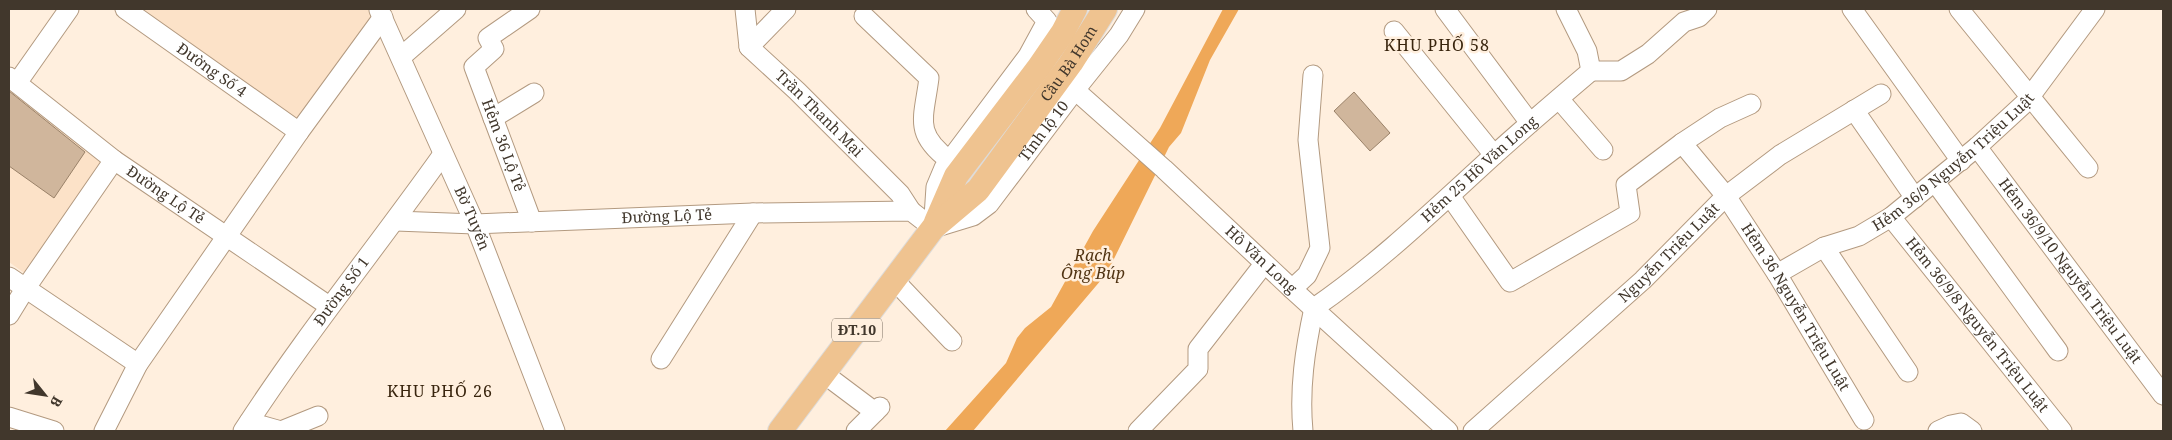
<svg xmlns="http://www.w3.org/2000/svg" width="2172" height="440" font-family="'Noto Serif',serif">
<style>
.built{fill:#fce2c8}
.water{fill:#efa858}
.building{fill:#d0b69c;stroke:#9a8269}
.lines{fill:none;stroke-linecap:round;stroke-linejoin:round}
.minor-casing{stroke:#b39a80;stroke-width:21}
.major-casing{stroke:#dddbd9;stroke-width:26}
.minor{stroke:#fff;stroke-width:19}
.major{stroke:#efc390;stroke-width:24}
.labels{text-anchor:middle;stroke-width:5;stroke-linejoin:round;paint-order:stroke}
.shield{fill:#ffefde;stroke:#7a6e61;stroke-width:1}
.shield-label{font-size:14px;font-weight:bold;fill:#41372c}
.street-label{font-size:15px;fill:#41372c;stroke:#ffefde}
.neighbourhood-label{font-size:16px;letter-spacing:1px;fill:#39250e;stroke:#ffefde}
.water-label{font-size:16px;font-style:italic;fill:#523514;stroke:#ffefde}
</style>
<rect width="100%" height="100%" fill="#ffefde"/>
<g class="built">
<path d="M135,9H371L376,18L297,124Z"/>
<path d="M9,90L105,157L27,275L9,262Z"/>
</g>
<path class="water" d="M1223,9H1239L1210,60L1181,133L1169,147L1107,273L973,431H945L1006,363L1017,338L1025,328L1051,307L1093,231L1160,128Z"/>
<g class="building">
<path d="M9,91L85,152L54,198L9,166Z"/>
<path d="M1354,92L1390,133L1370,151L1334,111Z"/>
</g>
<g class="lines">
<defs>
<g id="minor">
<path id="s1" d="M125,9L299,132"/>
<path id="s2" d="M530,9L488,38L494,49L474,67L532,222"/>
<path id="s3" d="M745,9L749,47L797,91L900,194L911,211"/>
<path d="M1445,9L1530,123"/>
<path d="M1852,9L1961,161"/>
<path d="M1959,9L2088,168"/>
<path id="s4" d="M379,10L475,224L555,431"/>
<path d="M864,16L929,78C924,118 913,133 949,160"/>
<path d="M1394,31L1494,155"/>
<path d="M749,47L786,9"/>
<path d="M401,57L456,9"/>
<path d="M1591,71H1621L1648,54L1684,22L1699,17L1707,9"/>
<path id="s5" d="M9,77L114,160L329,306"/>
<path d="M17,83L69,9"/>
<path id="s6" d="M1075,90L1164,169L1292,289L1448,431"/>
<path d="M1559,99L1603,150"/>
<path d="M1854,110L1915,198"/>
<path d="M493,118L534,93"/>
<path id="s7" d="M1682,143L1726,196L1777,274L1864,420"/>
<path id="s8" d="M1977,147L2163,395"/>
<path d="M1935,182L2058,351"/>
<path d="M1450,196L1510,282L1630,213L1626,185L1682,143L1720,118L1751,104"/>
<path d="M934,217L936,187L944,168L1028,56L1047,21L1036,9"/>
<path id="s9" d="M1891,217L2062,431"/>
<path id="s10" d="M396,221L475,224L753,213L911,211L933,228"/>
<path id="s11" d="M937,227L973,216L989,204L1075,90L1119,35L1135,9"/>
<path d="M1824,247L1908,372"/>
<path id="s12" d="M1777,274L1824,247L1859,236L1891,217L1977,147L2026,102L2095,9"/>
<path d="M9,277L138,364"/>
<path d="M894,280L952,341"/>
<path d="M1292,289L1307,275L1320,248L1308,140L1313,75"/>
<path d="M9,315L25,289L114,160"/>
<path d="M661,359L753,213"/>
<path d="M823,373L875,412"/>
<path d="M9,417L54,431"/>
<path d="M249,422L281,431L318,416"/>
<path d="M104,431L138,364L299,132L383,17"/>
<path id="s13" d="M243,431C305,335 377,247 443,154"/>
<path d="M856,431L880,407"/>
<path d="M1138,431L1198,369V349L1264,264"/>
<path id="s14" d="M1303,431C1299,389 1305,349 1314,308C1378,264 1436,208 1493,156C1525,127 1558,99 1591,71L1587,51L1566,9"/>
<path id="s15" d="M1473,431L1643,280L1726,196L1780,155L1881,94"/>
<path d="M1938,431L1951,425L1961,423L1972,431"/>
</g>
<g id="major">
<path d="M936,222L956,176L1039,67L1063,32L1075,9"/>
<path id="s16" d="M780,431L933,228L978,190L1071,63L1105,9"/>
</g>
</defs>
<use href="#minor" class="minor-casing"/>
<use href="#major" class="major-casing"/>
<use href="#minor" class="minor"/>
<use href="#major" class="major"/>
</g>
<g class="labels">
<rect class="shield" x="832" y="318.5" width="50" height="23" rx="4"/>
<g class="shield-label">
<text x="857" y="335">ĐT.10</text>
</g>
<g class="street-label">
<text dy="5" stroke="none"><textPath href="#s16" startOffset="469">Cầu Bà Hom</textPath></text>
<text dy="5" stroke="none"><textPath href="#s1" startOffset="106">Đường Số 4</textPath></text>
<text dy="5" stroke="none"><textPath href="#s3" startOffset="135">Trần Thanh Mại</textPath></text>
<text dy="5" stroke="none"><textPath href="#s11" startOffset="149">Tỉnh lộ 10</textPath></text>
<text dy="5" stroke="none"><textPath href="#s2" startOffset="174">Hẻm 36 Lộ Tẻ</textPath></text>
<text dy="5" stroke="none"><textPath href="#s12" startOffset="211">Hẻm 36/9 Nguyễn Triệu Luật</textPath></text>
<text dy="5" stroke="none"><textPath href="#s14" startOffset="340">Hẻm 25 Hồ Văn Long</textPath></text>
<text dy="5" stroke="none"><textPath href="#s5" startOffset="196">Đường Lộ Tẻ</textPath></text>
<text dy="5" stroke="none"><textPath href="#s10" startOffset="271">Đường Lộ Tẻ</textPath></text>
<text dy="5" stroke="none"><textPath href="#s4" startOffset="228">Bờ Tuyến</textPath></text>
<text dy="5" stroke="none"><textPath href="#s15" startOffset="265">Nguyễn Triệu Luật</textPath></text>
<text dy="5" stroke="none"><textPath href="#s6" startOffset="252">Hồ Văn Long</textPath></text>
<text dy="5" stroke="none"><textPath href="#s8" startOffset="155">Hẻm 36/9/10 Nguyễn Triệu Luật</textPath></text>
<text dy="5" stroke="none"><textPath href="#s13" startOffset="171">Đường Số 1</textPath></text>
<text dy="5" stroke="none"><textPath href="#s7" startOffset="200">Hẻm 36 Nguyễn Triệu Luật</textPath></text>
<text dy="5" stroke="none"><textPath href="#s9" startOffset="138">Hẻm 36/9/8 Nguyễn Triệu Luật</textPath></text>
</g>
<g class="neighbourhood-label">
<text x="1437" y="51">KHU PHỐ 58</text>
<text x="440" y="397">KHU PHỐ 26</text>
</g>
<g class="water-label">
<text x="1093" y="261">Rạch<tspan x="1093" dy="18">Ông Búp</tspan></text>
</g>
</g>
<rect width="2172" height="440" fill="none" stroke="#41372c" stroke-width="20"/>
<g transform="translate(45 395) rotate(120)" stroke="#ffefde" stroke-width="4" paint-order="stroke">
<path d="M0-4L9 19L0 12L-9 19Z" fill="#41372c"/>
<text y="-8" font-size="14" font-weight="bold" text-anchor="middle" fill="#41372c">B</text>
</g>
</svg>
